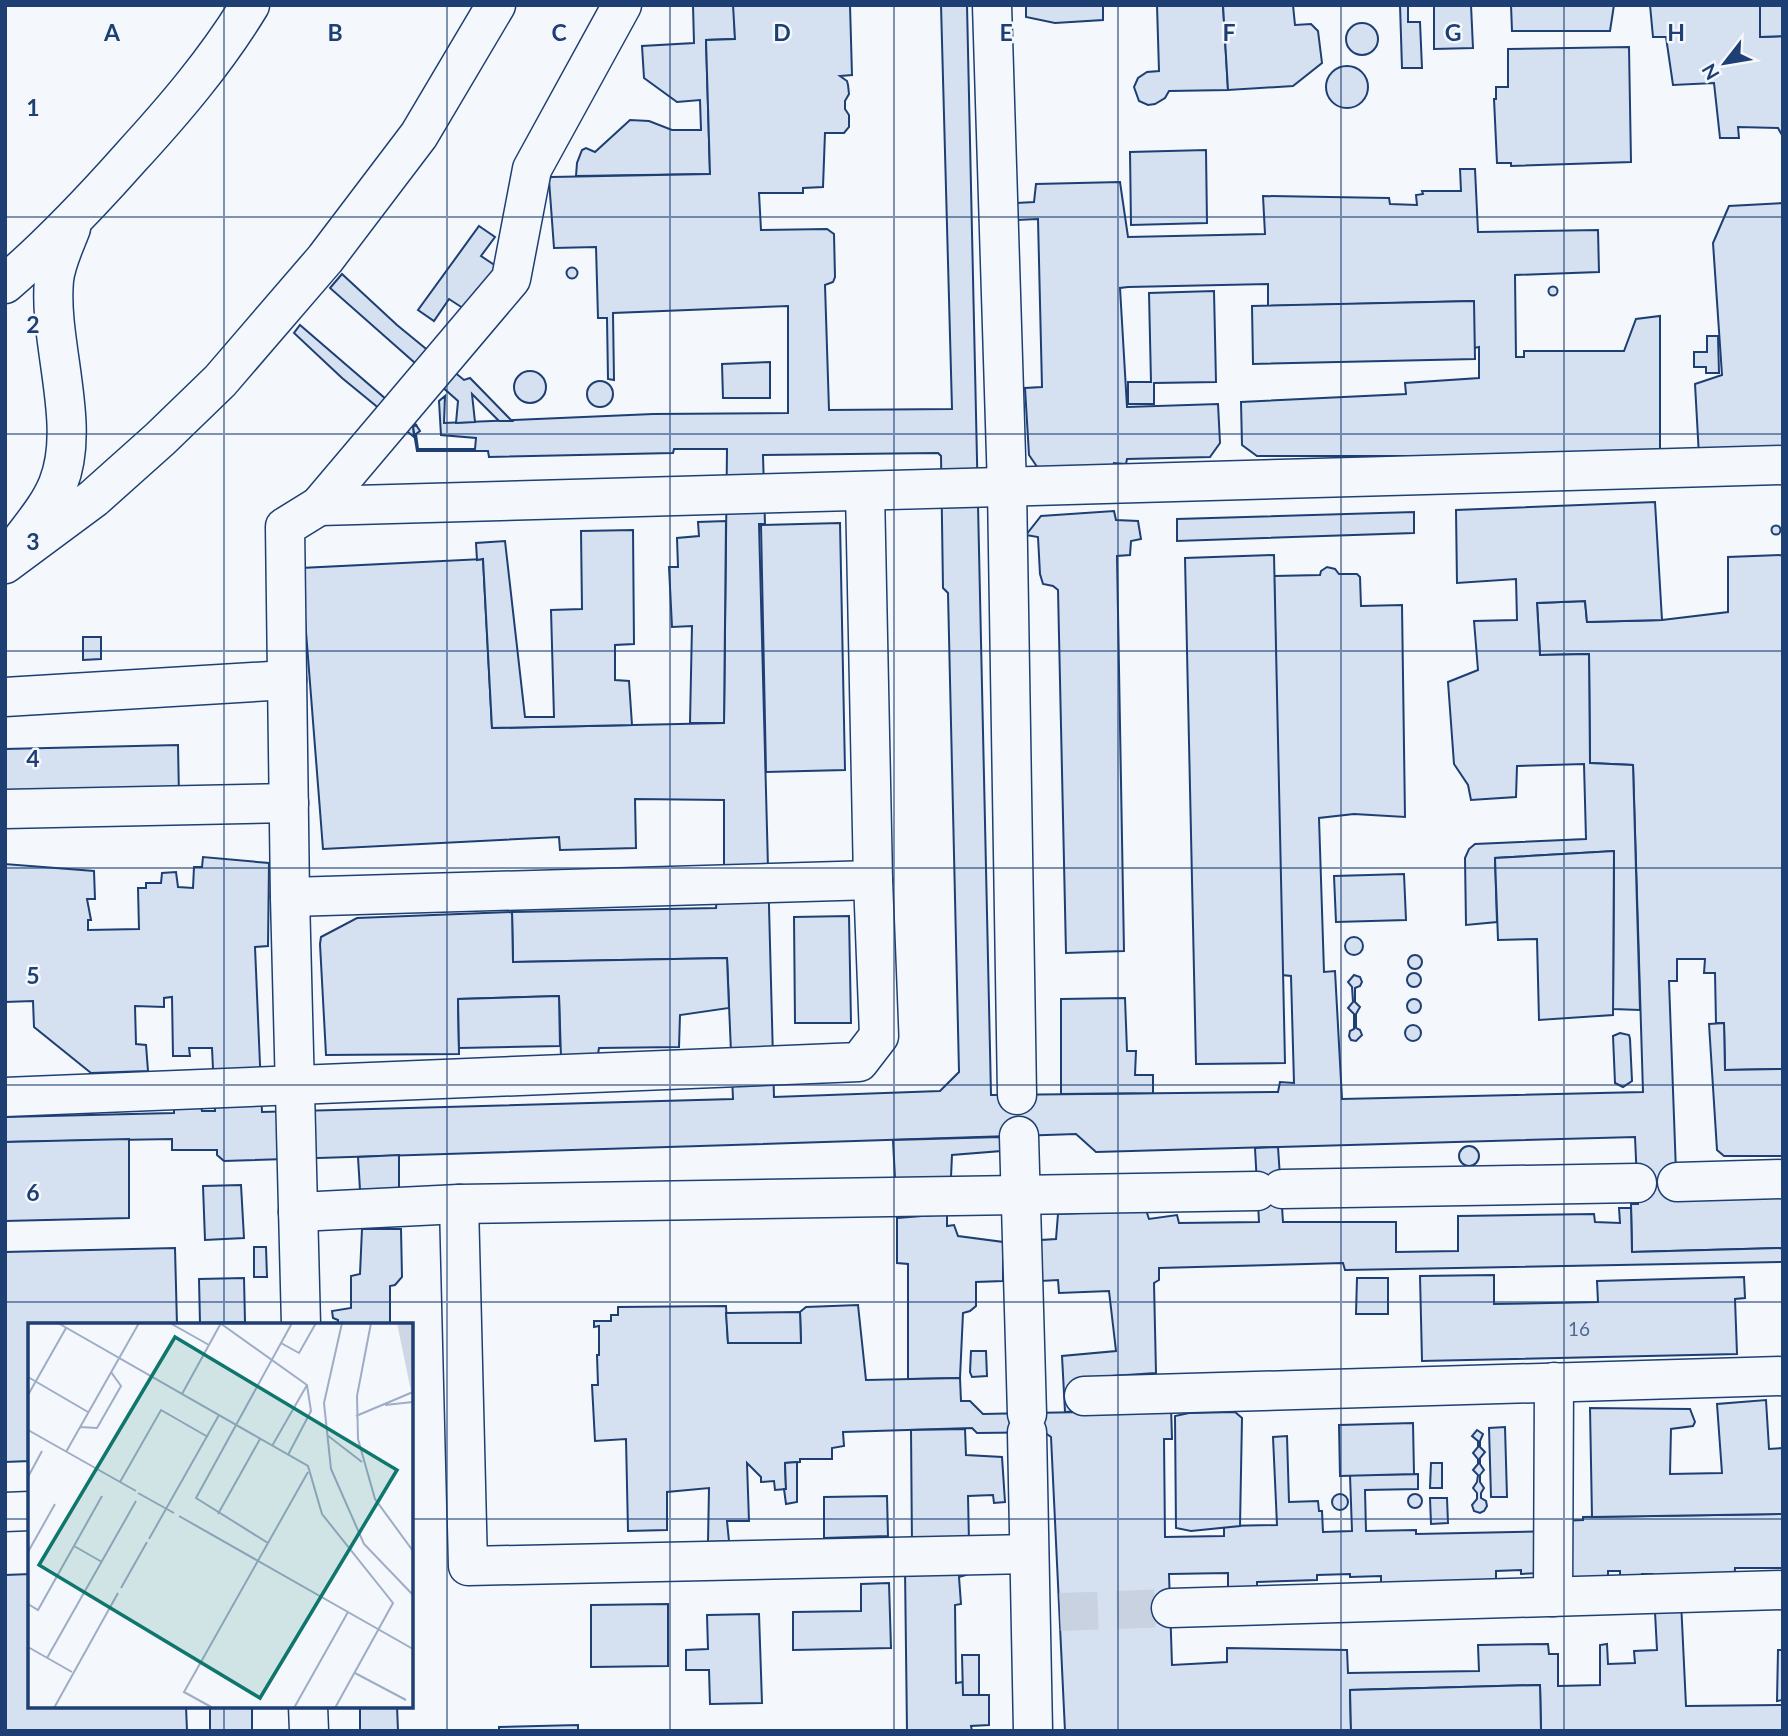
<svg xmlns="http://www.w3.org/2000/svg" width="1788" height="1736" font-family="Lato,sans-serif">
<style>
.building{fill:#d5e0f0;stroke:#1d3f73;stroke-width:2;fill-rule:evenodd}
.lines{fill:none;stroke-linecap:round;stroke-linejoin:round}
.minor-tunnel{stroke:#c9d2e0;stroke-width:38;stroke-dasharray:38 19;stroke-linecap:butt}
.minor-casing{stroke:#1d3f73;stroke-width:41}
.minor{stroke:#f4f7fb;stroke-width:38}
.grid{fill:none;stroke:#1d3f73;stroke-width:2;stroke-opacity:0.55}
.labels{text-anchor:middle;stroke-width:5;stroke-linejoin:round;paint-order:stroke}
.number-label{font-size:19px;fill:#4b6792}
.inset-road{fill:none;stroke:#9eadc5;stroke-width:2}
.view{fill:#0f766e;fill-opacity:0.15;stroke:#0f766e;stroke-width:3.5}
.inset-edge{fill:none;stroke:#1d3f73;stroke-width:3.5}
.grid-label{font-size:23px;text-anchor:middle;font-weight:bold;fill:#1d3f73;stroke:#f4f7fb;stroke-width:5;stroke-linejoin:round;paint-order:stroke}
</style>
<rect width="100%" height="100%" fill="#f4f7fb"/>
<g class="building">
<path d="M693,5H734L735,39L706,40L710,174L576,176L577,163L582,150L586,148L595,152L630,120L649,121L672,130H701L700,100L677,102L644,78L642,46L694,43Z"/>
<path d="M733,5H850L852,75L840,76L847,81L848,85L849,94L845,101V109L849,115V127L844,133H825L823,187L803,188V193H759L761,230L827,229L834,234L835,277L833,282L825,285L829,410L952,409L941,5H967L991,1095L1278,1092L1280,1082L1294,1083L1291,976L1282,975L1274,576L1320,575L1321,571L1327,567L1335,569L1339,574H1357L1360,577L1361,606L1402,605L1405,817L1354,814L1319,818L1324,972L1335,971L1342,1099L1643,1092L1633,765L1590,763L1589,654L1540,655L1537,603L1585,601L1587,622L1662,620L1728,612V557L1783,555V1069L1725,1070L1724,1023H1716L1715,973H1704L1705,959H1677V981H1669L1677,1199L1783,1197V1248L1632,1252L1631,1204H1638L1635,1137L1096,1152L1076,1134L224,1161L217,1155V1150H172V1139L5,1142V1117L174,1113V1106H201L202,1111H215L212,1048H189L190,1056H173L172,997L164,998V1007L135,1006L136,1044L146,1045L148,1071L91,1073L34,1027L33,1001L5,1002V864L94,871L95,899H87L91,920H88V930L139,929L138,888H146V883H161L162,873L176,872L178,887L193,888L194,867H202L203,857L269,863L268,946L255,947L262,1112L733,1099L727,958L513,962L512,912L716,908L717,897L724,896V800L635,799L636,848L560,850L559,837L323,849L301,568L483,559L492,728L724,723L727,449H674L673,453L489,457L488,451H417L413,427L416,425L420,431L416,434L418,449H475L476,438L441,435L439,401L445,396L444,423L653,414L788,413V306L613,313L614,380L608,379L607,318H598L596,247L554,248L549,180L551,177L710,174L706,40L735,39ZM938,453L941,456L943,588L948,593L959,1072L940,1091L774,1097L759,524H765L763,455Z"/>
<path d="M1026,5H1103V20L1055,23L1026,17Z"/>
<path d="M1157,5H1223L1228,90L1169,91L1165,98L1155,104L1148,105L1139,101L1134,87L1138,78L1147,72L1159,71Z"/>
<path d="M1223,5H1293L1295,25L1311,24L1318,31L1322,63L1293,86L1228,90Z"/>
<path d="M1400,5H1408V22H1420L1422,68H1402Z"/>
<path d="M1434,5H1471L1473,48L1434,49Z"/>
<path d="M1511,5H1614L1610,31H1512Z"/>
<path d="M1650,5H1760V37L1783,36V137L1778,128L1738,127L1739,138H1720L1714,83L1673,85L1666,37H1653Z"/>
<path d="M1760,5H1783V36L1760,37Z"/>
<circle cx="1362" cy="39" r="16"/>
<path d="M1629,47L1631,162L1511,166V163H1497L1494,99H1496V87H1508V49Z"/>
<circle cx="1347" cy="87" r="21"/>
<path d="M1206,150L1207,223L1131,225L1130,152Z"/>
<path d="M1460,169H1475L1478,232L1598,230L1599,272L1515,275L1516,357H1524V351H1624L1636,319L1660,316V452L1518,456H1257L1242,445L1241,402L1406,394L1405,383L1479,378V347L1474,348V301L1268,306V284L1128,287L1120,288L1127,407L1218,404L1220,443L1210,457L1127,459L1126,464L1114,463L1115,473L1040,471L1029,455L1025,388L1042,387L1038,219L1015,220V203L1034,202L1036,184L1120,182L1128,237L1265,234L1263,196L1389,198L1390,204L1417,205L1416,195L1423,194L1422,191H1461Z"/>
<path d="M1783,203V458L1699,456L1695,384L1722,375L1713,243L1729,206Z"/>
<path d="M479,226L495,237L481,256L502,270L472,314L449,299L434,321L418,310Z"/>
<circle cx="572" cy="273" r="5.5"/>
<path d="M342,274L397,325L464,380L470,378L512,421H499L472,394L475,422L456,423L458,401L330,288Z"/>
<circle cx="1553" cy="291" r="4.5"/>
<path d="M1214,291L1216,382L1154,383V404H1128V382H1151L1149,293Z"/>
<path d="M1474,301L1475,359L1253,364L1252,306Z"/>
<path d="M300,325L416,425L413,427L414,437L342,378L294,333Z"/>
<path d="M1707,336H1718L1719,373H1706V367H1694V352H1707Z"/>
<path d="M770,362V398H723L722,364Z"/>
<circle cx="530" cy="387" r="16"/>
<circle cx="600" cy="394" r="13"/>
<path d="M1655,502L1662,620L1587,622L1585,601L1537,603L1540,655L1589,654L1590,763L1633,765L1640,1010L1613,1009L1614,851L1495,858L1497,922L1466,925L1465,858L1469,849L1475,844L1586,839L1584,764L1517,766L1516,797L1471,800L1468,785L1454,764L1448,682L1478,670L1474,621L1517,620L1516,579L1457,583L1456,510Z"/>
<path d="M1114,511L1116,520L1138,521L1141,539L1131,541L1130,555L1117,556L1124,951L1066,953L1058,590L1053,586L1043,584L1040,574L1038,537L1026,535L1041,516Z"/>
<path d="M1414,512V533L1177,541V519Z"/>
<path d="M726,521L724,723H690L692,626L672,627L669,567H678L677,538L699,536L698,522Z"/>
<path d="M840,523L845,770L766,772L761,525Z"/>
<circle cx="1776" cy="530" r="4.5"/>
<path d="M633,530L634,644L615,645V680L629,681L632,725L492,728L483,559L477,560L476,543L505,541L525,717H554L551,610L582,609L581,531Z"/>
<path d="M1274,555L1285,1063L1196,1064L1185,558Z"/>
<path d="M83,637H101V659L83,660Z"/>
<path d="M178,745L179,797L5,801V749Z"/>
<path d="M1614,851L1613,1015L1539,1020L1537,939L1498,940L1495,858Z"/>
<path d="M1404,874L1406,920L1336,922L1334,876Z"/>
<path d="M512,912L513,962L727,958L729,1008L680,1015L679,1047L599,1048L598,1054L561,1057L559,996L458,999L459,1054L326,1055L320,944L321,937L357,918Z"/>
<path d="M849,916L851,1023H795L794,917Z"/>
<circle cx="1354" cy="946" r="9"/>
<circle cx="1415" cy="962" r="7"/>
<circle cx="1414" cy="980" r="7"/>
<path d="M1354,975L1360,977L1362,982L1360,986L1355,988V1002L1360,1007L1356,1014V1028L1360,1030L1362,1035L1356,1041L1351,1040L1349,1036L1350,1031L1354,1029V1014L1348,1008L1353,1002L1352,987L1348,982Z"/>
<path d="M559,996L560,1046L459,1048L458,999Z"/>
<path d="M1125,998L1127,1051H1136L1135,1075H1153V1093L1061,1094V999Z"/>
<circle cx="1414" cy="1006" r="7"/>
<path d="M1724,1023L1725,1070L1783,1069V1156H1724L1717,1150L1709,1024Z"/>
<circle cx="1413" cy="1033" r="8"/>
<path d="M1620,1033L1629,1035L1630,1039L1632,1081L1623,1087L1615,1083L1613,1036Z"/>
<path d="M1000,1137L1001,1151L952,1155L951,1177L895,1179L893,1140Z"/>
<path d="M129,1139V1218L5,1221V1142Z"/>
<circle cx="1469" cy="1156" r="10"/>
<path d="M1278,1147L1283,1222H1396V1252L1458,1251V1216L1594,1214L1595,1222L1620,1223L1619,1208H1631L1632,1252L1783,1248V1262L1345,1270L1343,1263L1159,1268V1280L1154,1283L1156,1373L1083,1378L1085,1411L1065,1412L1062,1356L1116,1351L1109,1291L1059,1293L1058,1280L1041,1281V1240L1056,1239L1058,1214L1146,1210L1149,1219L1177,1215L1179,1223L1259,1222L1255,1148Z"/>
<path d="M399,1155V1189L360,1190L358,1157Z"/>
<path d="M241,1185L244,1238L205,1240L203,1186Z"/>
<path d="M947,1214V1226L954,1225L958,1236L1003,1242V1281L976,1282V1306L970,1311L963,1313L960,1378L908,1379V1264L897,1263V1218Z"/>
<path d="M362,1229H401L402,1277L395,1285L390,1286V1325H338V1320L333,1318L332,1311L351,1308V1276L360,1274Z"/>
<path d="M254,1247H266L267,1277H254Z"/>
<path d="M175,1248L177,1325H30V1461L5,1462V1252Z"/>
<path d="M1494,1275V1304L1598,1302L1597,1281L1744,1277L1745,1298L1735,1299L1737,1354L1422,1361L1420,1276Z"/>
<path d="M244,1278L245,1322L200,1323L199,1279Z"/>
<path d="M1357,1278H1388V1314H1356Z"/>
<path d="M858,1305L866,1380L960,1378L961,1401H970L983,1414L1140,1411L1171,1406L1172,1439H1164L1165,1537L1224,1536V1526L1277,1525L1273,1437L1287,1436L1289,1502L1318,1501L1319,1511H1322L1323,1532L1352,1531L1350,1475L1418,1474V1489L1365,1490L1366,1531L1416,1530V1534L1556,1531L1559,1521L1583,1520V1517L1783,1514V1568H1735L1734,1584L1680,1580L1686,1706L1783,1705V1731H1541L1540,1685L1350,1690L1351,1731H1065L1051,1437L1044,1432L977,1433L972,1428L843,1432L844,1446L832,1448V1459H800V1462L785,1463L786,1489L775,1490L774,1481L761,1482V1477L747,1463L749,1521H727L729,1541L708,1542L709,1488L667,1492V1530L628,1531L626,1439L595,1441L592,1385H598L597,1355H599V1326L594,1327V1321H611V1315H618V1307L726,1306L728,1343H801L800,1312L806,1307ZM1521,1570V1574L1560,1572L1561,1586L1608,1583V1571H1620V1579L1642,1578V1574H1653L1657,1650L1634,1651L1635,1663L1608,1664L1607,1644L1600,1645V1685L1558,1686V1654H1549L1548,1644L1478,1645L1479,1671L1348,1673L1347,1650L1227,1648V1662L1172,1665L1169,1574L1228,1573V1590L1257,1589V1582L1317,1580V1575L1350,1574V1577L1381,1576V1584L1496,1581V1571Z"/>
<path d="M800,1312L801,1343H728L726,1313Z"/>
<path d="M971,1351H986L987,1376L972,1377L970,1372Z"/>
<path d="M1766,1400L1769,1449L1783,1448V1514L1592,1517L1590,1408L1690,1409L1695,1422L1693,1426L1671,1429L1670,1474L1722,1473L1717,1404Z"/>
<path d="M1235,1412L1242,1418L1240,1526L1191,1531L1176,1528L1175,1416L1189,1413Z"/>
<path d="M1413,1423L1414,1474L1340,1476L1339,1425Z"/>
<path d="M1505,1427L1507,1497H1491L1489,1428Z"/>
<path d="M965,1429L966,1455L1002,1457L1005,1502L994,1503L993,1495L968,1496L969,1542L912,1547L911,1430Z"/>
<path d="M1477,1430L1483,1434L1480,1441V1447L1485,1452L1480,1458V1464L1484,1470L1480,1475V1482L1484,1488L1481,1493V1498L1486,1501L1487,1506L1484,1511L1480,1513L1474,1511L1472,1505L1477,1499V1493L1473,1488L1477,1482L1478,1475L1473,1470L1478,1464V1459L1473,1453L1478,1447V1441L1472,1436Z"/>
<path d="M797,1462V1502L786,1504L784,1489H786L785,1463Z"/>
<path d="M1431,1463H1442V1488H1430Z"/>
<circle cx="1415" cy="1501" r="7"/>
<circle cx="1340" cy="1502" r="8"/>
<path d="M887,1496L888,1536L824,1538V1497Z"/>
<path d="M1430,1498H1447L1448,1523L1431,1524Z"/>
<path d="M905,1569L967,1570L966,1575L959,1577L961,1604L955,1605L956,1683L963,1682V1695H989V1725L971,1726L972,1731H907Z"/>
<path d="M30,1574V1706H186L187,1731H5V1575Z"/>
<path d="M889,1583L891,1648L793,1650V1612L861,1611V1584Z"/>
<path d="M668,1604V1666L591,1667V1605Z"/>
<path d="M759,1614L762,1703L710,1704L709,1670H686V1650L708,1649L707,1615Z"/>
<path d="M1778,1650H1783V1700L1777,1701Z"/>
<path d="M962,1655H979V1695H963Z"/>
<path d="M1540,1685L1541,1731H1351L1350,1690Z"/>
<rect x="210" y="1706" width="42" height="25"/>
<path d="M360,1706H397L398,1731H360Z"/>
<path d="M578,1725V1731H499V1727Z"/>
</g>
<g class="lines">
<path class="minor-tunnel" d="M1060,1612L1171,1608"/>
<defs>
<g id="minor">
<path d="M992,5L1007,488L1017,1095"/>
<path d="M5,284C50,245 91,202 130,158C174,110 216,61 250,5"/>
<path d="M319,506L1783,465"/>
<path d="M23,538C36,521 50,504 58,484C82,425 48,342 54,280C56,262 65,244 71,228"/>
<path d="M5,564L94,498L160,439L220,381L325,259L419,135L496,5"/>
<path d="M5,697L287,680"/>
<path d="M5,809L289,803"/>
<path d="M290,897L873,880"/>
<path d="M5,1097L859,1062L879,1036L873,880L865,491"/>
<path d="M1019,1136L1027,1414"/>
<path d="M1677,1182L1783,1179"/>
<path d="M1282,1189L1637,1183"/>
<path d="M459,1204L468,1566L1029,1554"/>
<path d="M298,1212L459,1204L1257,1191"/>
<path d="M301,1325L290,897L285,527L319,506L511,279L532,169L622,5"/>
<path d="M1084,1396L1783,1376"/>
<path d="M1027,1432L1033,1731"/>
<path d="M5,1512L30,1511"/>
<path d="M1553,1597L1554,1382"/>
<path d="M1171,1608L1783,1590"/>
<path d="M308,1706L309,1731"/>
</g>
</defs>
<use href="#minor" class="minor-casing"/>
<use href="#minor" class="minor"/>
</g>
<path class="grid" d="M224,5V1325M447,5V1731M670,5V1731M894,5V1731M1118,5V1731M1341,5V1731M1564,5V1731M5,217H1783M5,434H1783M5,651H1783M5,868H1783M5,1085H1783M5,1302H1783M5,1519H30M411,1519H1783M224,1706V1731"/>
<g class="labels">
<g class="number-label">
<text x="1579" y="1336">16</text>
</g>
</g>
<g transform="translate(28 1323)">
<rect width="385" height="385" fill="#f4f7fb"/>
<path d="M369,0H385L383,68Z" fill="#cfd7e4"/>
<path class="inset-road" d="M30,0L280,143L294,191L365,280L307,385M142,0L181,22M192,0L279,62L283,88L260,132M314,0L296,80L303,146L336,221L385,272M343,0L329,73L330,116L347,176L385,228M253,20L271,30L288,0M0,54L60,89M154,71L193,0M0,72L38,5M357,82L385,79M328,93L385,69M52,104L69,105L93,63L83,49M0,107L108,168M299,112L334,139M244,123L279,62M38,129L111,0M0,154L14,128M92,159L133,87L180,114M110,170L146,190M190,191L232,116M151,193L385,326M121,216L191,92M240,220L168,175L264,0M46,223L74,239M0,229L27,181M93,265L119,219M0,281L10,287L74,173M0,324L44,349M19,335L108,178M327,350L378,377M26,385L90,270M185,385L156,369L280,149M266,385L320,289"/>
<path class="view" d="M147,14L369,147L232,375L11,242Z"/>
<rect width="385" height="385" class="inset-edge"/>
</g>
<g class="grid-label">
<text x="112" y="41">A</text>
<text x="335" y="41">B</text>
<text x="559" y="41">C</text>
<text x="782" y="41">D</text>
<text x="1006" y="41">E</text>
<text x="1229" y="41">F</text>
<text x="1453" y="41">G</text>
<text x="1676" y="41">H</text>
<text x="33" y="116">1</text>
<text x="33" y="333">2</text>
<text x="33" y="550">3</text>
<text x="33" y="767">4</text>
<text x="33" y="984">5</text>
<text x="33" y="1201">6</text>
</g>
<rect width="1788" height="1736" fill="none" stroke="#1d3f73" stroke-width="14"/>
<g transform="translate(1725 63) rotate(239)" stroke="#f4f7fb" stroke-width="5" paint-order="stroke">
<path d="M0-5L12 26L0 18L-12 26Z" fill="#1d3f73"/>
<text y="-10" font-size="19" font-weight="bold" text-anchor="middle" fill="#1d3f73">N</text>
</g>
</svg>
